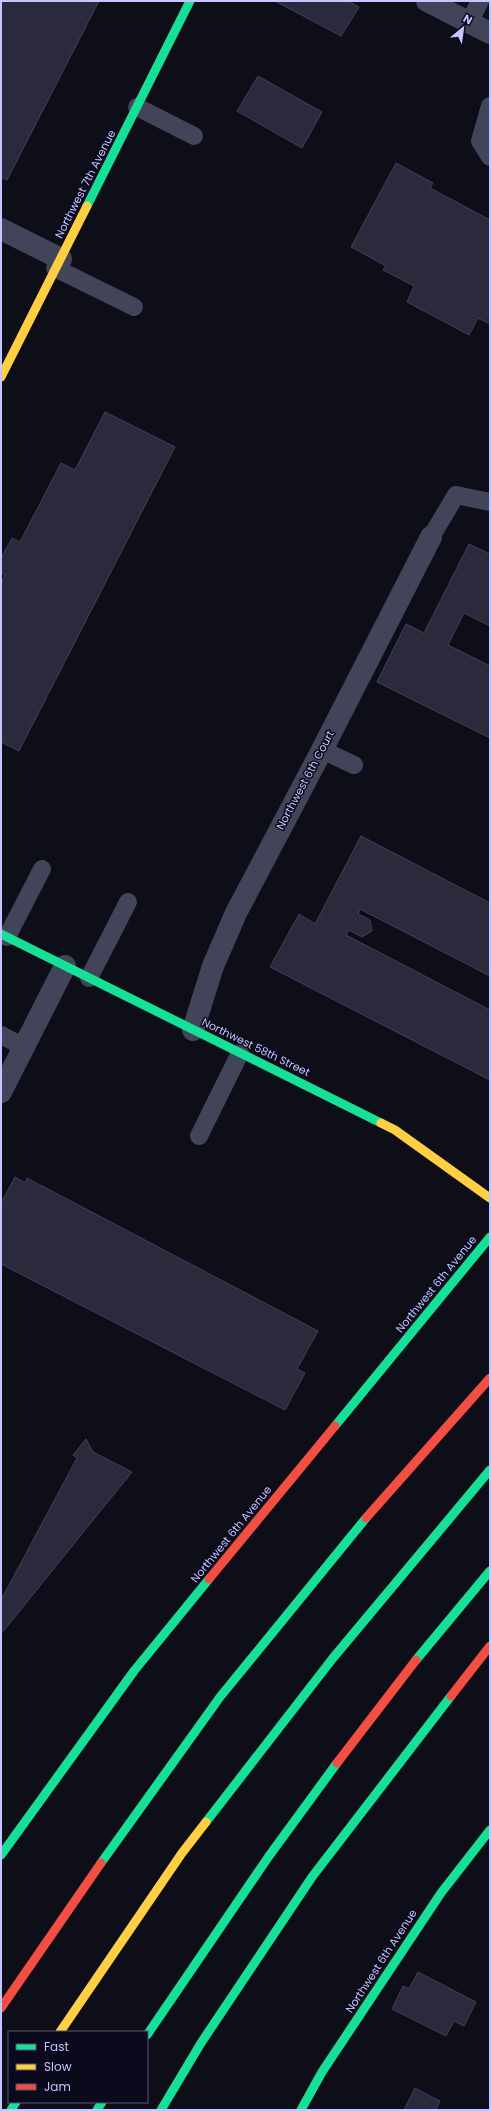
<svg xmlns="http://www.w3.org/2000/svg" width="491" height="2111" font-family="Poppins,sans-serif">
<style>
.building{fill:#2b2a3c;stroke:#403f58}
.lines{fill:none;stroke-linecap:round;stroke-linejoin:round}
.lane{stroke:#424459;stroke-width:18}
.street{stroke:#424459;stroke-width:22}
.fast{stroke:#16e098;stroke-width:9}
.slow{stroke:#ffcf43;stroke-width:9}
.jam{stroke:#f24e42;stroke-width:9}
.labels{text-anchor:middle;stroke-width:3;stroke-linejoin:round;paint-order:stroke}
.street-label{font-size:11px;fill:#c5c5ff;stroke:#0b0a1c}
</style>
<rect width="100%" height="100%" fill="#0e0e18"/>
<g class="building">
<path d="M1,1H99L7,180L1,177Z"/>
<path d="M275,1H348L359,7L341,36Z"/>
<path d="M258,76L322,112L302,148L237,111Z"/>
<path d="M396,163L433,183L430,188L490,220V324L478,318L469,335L407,302L414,286L383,270L386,266L351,247Z"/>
<path d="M105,412L175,447L19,751L1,742V583L5,575L1,573V558L12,538L20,542L61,463L75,470Z"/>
<path d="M469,544L490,554V626L464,613L448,645L490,666V738L377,682L406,624L424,633Z"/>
<path d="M361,836L490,903V976L360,909L358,914L370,920L372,931L362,937L349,930L346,935L490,1010V1080L270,967L299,914L315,924Z"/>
<path d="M15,1177L25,1183L27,1178L318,1331L297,1369L305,1373L285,1410L1,1264V1203Z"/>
<path d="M86,1439L93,1452L132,1472L1,1634V1600L77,1458L73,1455Z"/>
<path d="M418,1972L476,2002L464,2026L454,2021L446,2036L392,2009L403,1986L409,1989Z"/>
<path d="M415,2088L440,2101L436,2110H404Z"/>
</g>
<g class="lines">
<g class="lane">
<path d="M469,23L480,1"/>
<path d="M490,106L480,141L490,157"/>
<path d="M137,107L194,136"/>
<path d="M55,268L134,307"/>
<path d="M431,537L456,495L490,502"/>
<path d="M322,750L354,765"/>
<path d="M7,937L42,869"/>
<path d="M89,978L128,902"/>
<path d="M1,1035L24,1047"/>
<path d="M199,1136L240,1053"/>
</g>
<g class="street">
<path d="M427,1L490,33"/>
<path d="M1,229L61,259"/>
<path d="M193,1030L213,966L236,913L322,750L431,537"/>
<path d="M1,1092L65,966"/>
</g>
<g class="fast">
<path d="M87,206L190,1"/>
<path d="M1,934L381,1123"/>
<path d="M335,1426L490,1237"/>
<path d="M416,1660L490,1571"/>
<path d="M206,1822L333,1658L490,1470"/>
<path d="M1,1855L134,1671L209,1579"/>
<path d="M101,1863L220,1697L366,1518"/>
<path d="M147,2035L269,1856L337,1763"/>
<path d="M11,2110L16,2102"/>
<path d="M97,2110L102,2102"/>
<path d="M161,2110L201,2043L312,1877L451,1696"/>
<path d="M301,2110L322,2072L441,1893L490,1830"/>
</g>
<g class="slow">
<path d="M1,377L87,206"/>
<path d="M381,1123L395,1130L490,1198"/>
<path d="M60,2032L182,1853L206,1822"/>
</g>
<g class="jam">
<path d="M366,1518L490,1378"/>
<path d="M209,1579L335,1426"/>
<path d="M451,1696L490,1646"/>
<path d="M337,1763L416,1660"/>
<path d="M1,2008L101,1863"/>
</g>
</g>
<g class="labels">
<g class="street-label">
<text transform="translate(85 184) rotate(-63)" y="4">Northwest 7th Avenue</text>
<text transform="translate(305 780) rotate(-62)" y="4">Northwest 6th Court</text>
<text transform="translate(256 1047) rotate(26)" y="4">Northwest 58th Street</text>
<text transform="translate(436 1284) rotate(-51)" y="4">Northwest 6th Avenue</text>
<text transform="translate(231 1534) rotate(-51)" y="4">Northwest 6th Avenue</text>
<text transform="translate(381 1961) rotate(-57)" y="4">Northwest 6th Avenue</text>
</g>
</g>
<rect width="491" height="2111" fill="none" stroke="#c5c5ff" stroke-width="4"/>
<rect x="8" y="2031" width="140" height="72" fill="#0b0a1c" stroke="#555577"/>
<rect x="16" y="2044" width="20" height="6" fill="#16e098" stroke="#555577"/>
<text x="44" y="2051" font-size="12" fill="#c5c5ff">Fast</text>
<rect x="16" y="2064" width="20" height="6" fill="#ffcf43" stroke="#555577"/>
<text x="44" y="2071" font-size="12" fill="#c5c5ff">Slow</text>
<rect x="16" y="2084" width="20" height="6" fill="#f24e42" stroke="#555577"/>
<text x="44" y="2091" font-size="12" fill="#c5c5ff">Jam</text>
<g transform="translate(463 28) rotate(29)" stroke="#0b0a1c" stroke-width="3" paint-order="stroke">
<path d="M0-3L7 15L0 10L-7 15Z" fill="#c5c5ff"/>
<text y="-6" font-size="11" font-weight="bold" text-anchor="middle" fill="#c5c5ff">N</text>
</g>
</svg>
